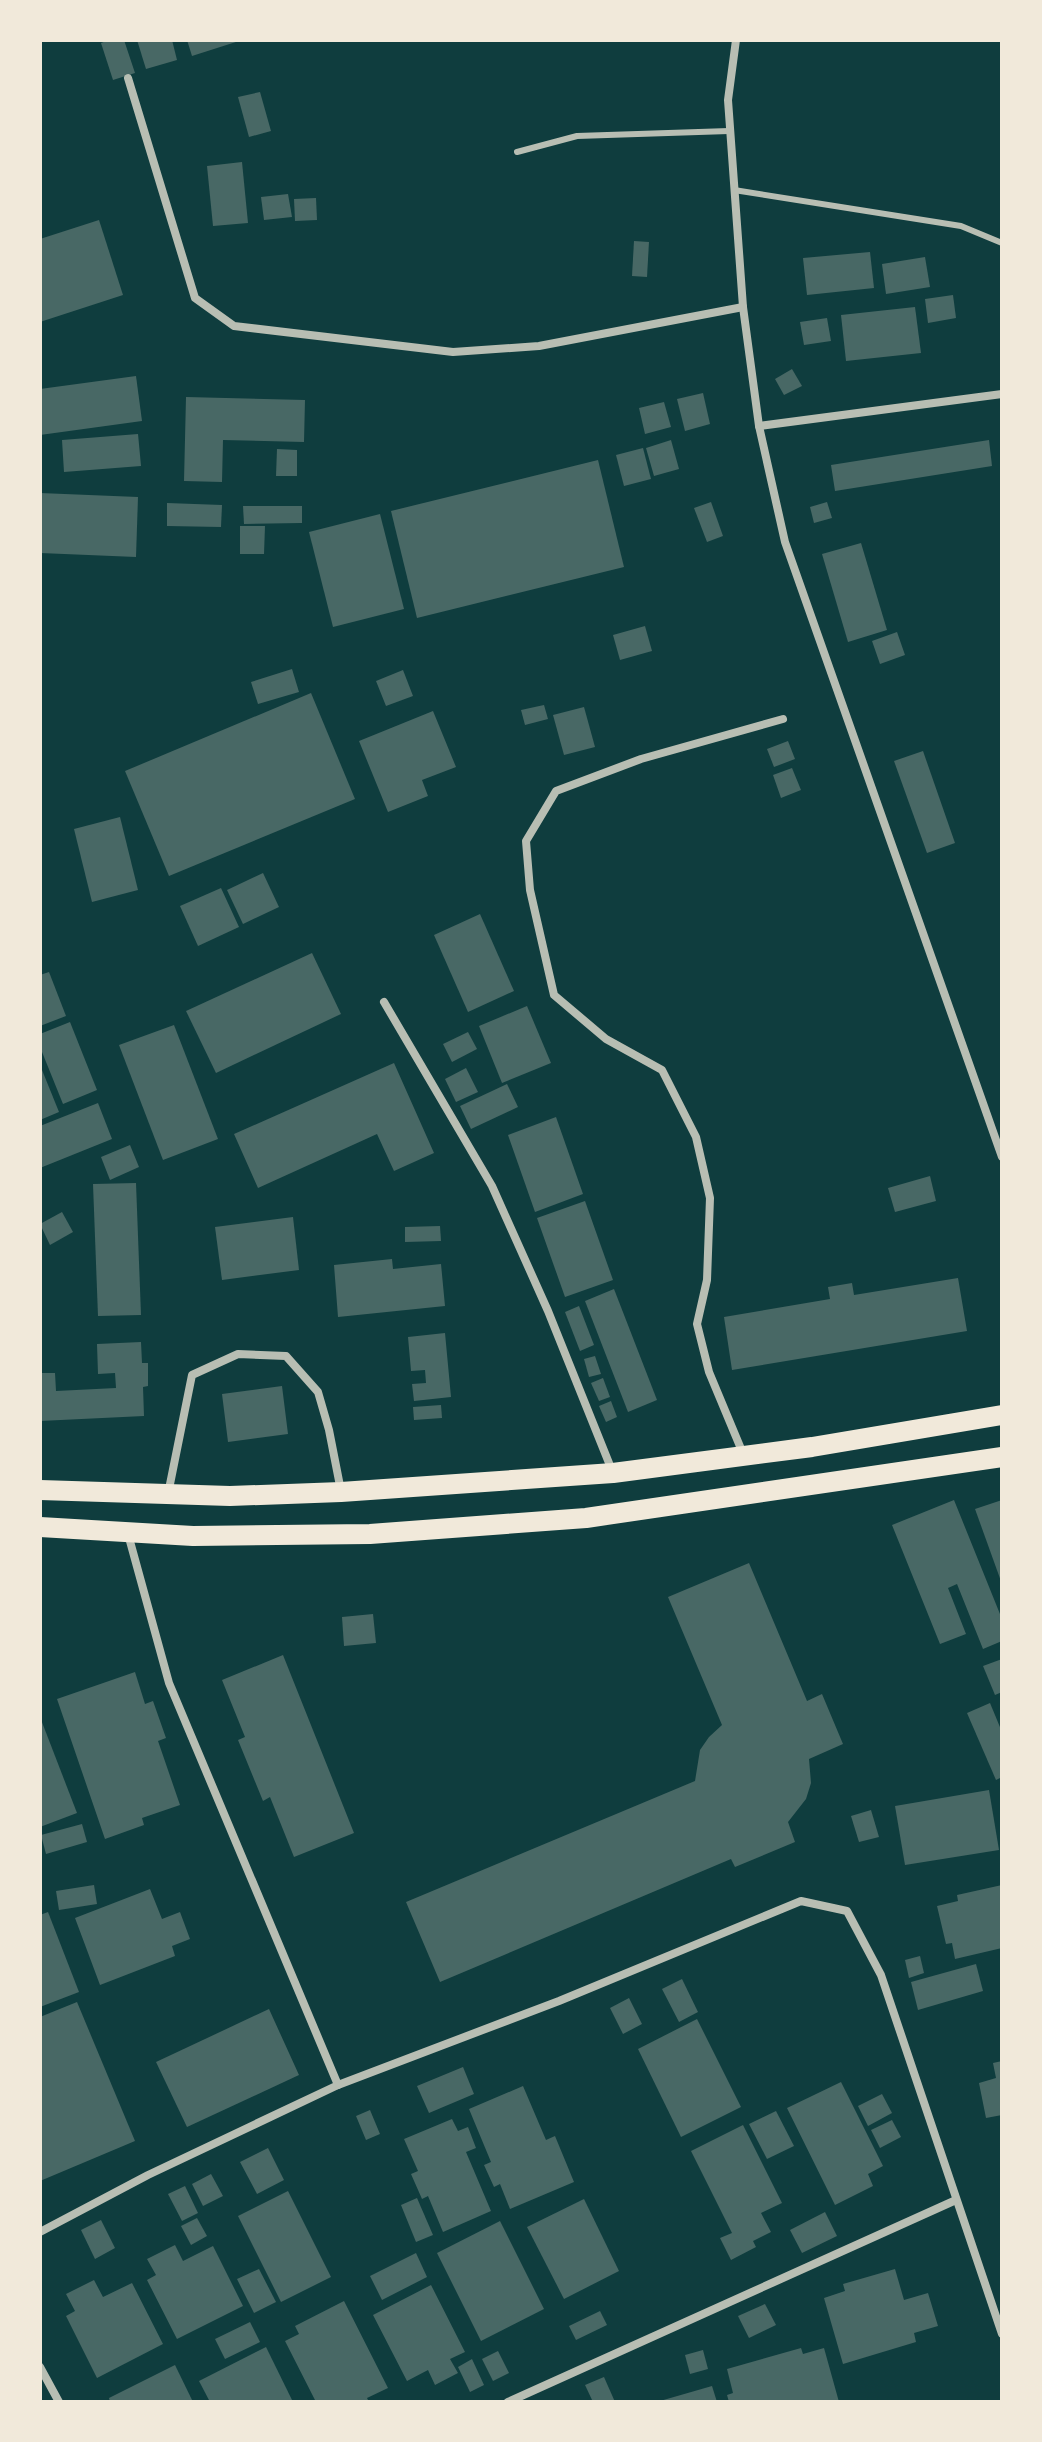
<svg xmlns="http://www.w3.org/2000/svg" width="1042" height="2442" font-family="'DM Sans',sans-serif">
<style>
.building{fill:#486865}
.lines{fill:none;stroke-linecap:round;stroke-linejoin:round}
.service{stroke:#b8beb3;stroke-width:6}
.minor{stroke:#b8beb3;stroke-width:8}
.primary{stroke:#f1e9da;stroke-width:20}
</style>
<rect width="100%" height="100%" fill="#0f3d3e"/>
<g class="building">
<path d="M109,40H124L135,73L113,80L101,43Z"/>
<path d="M137,40H172L177,60L146,69Z"/>
<path d="M187,40H239V41L192,56Z"/>
<path d="M260,92L271,131L249,137L238,97Z"/>
<path d="M242,162L248,223L213,226L207,166Z"/>
<path d="M288,194L292,217L264,220L261,197Z"/>
<path d="M316,198L317,220L295,221L294,199Z"/>
<path d="M99,220L123,295L40,322V239Z"/>
<path d="M634,241L649,242L647,277L632,276Z"/>
<path d="M870,252L874,288L807,295L803,258Z"/>
<path d="M925,257L930,287L886,294L882,264Z"/>
<path d="M953,295L956,318L928,323L925,299Z"/>
<path d="M915,307L921,353L846,361L841,315Z"/>
<path d="M827,318L831,341L804,345L800,322Z"/>
<path d="M792,369L802,386L784,395L775,379Z"/>
<path d="M136,376L142,421L40,435V389Z"/>
<path d="M703,393L710,424L685,431L677,399Z"/>
<path d="M186,397L305,400L304,442L223,440L222,482L184,481Z"/>
<path d="M664,402L671,427L645,434L639,408Z"/>
<path d="M138,434L141,466L64,472L62,440Z"/>
<path d="M671,440L679,469L654,476L646,448Z"/>
<path d="M989,440L992,466L835,491L831,465Z"/>
<path d="M643,448L651,479L624,486L616,455Z"/>
<path d="M277,449L297,450V476H276Z"/>
<path d="M598,460L624,567L417,618L391,511Z"/>
<path d="M40,493L138,497L136,557L40,553Z"/>
<path d="M711,502L723,536L707,542L694,508Z"/>
<path d="M827,502L832,518L814,523L810,507Z"/>
<path d="M167,503L222,505L221,527L167,526Z"/>
<path d="M243,506H302V523L244,524Z"/>
<path d="M380,514L404,609L333,627L309,532Z"/>
<path d="M240,526H265L264,554H240Z"/>
<path d="M861,543L887,630L848,642L822,554Z"/>
<path d="M645,626L652,651L620,660L613,635Z"/>
<path d="M897,632L905,655L880,664L872,641Z"/>
<path d="M292,669L299,692L258,704L251,682Z"/>
<path d="M403,670L413,696L386,706L376,681Z"/>
<path d="M311,693L355,799L169,876L125,771Z"/>
<path d="M544,705L548,719L525,725L521,710Z"/>
<path d="M584,707L595,747L564,755L553,715Z"/>
<path d="M433,711L456,767L422,780L428,796L388,812L359,741Z"/>
<path d="M788,741L795,759L774,767L767,749Z"/>
<path d="M923,751L955,843L927,853L894,761Z"/>
<path d="M792,768L801,790L781,798L773,775Z"/>
<path d="M120,817L138,890L92,902L74,829Z"/>
<path d="M263,873L279,907L243,924L227,890Z"/>
<path d="M221,888L239,927L198,946L180,906Z"/>
<path d="M480,914L514,991L468,1012L434,935Z"/>
<path d="M312,953L341,1014L216,1073L186,1011Z"/>
<path d="M49,972L66,1016L40,1026V975Z"/>
<path d="M527,1006L551,1063L502,1083L479,1026Z"/>
<path d="M70,1022L97,1090L63,1104L40,1047V1034Z"/>
<path d="M174,1025L218,1139L163,1160L119,1045Z"/>
<path d="M468,1032L477,1049L452,1062L443,1044Z"/>
<path d="M394,1063L434,1153L394,1171L377,1134L258,1188L234,1134Z"/>
<path d="M40,1065L59,1112L40,1120Z"/>
<path d="M466,1068L478,1092L456,1102L445,1079Z"/>
<path d="M507,1084L518,1107L471,1129L460,1106Z"/>
<path d="M98,1103L112,1139L40,1168V1126Z"/>
<path d="M556,1117L583,1194L535,1212L508,1135Z"/>
<path d="M130,1145L139,1167L110,1180L101,1157Z"/>
<path d="M930,1176L936,1201L895,1212L888,1188Z"/>
<path d="M136,1183L141,1315L98,1316L93,1184Z"/>
<path d="M585,1201L613,1280L565,1297L537,1218Z"/>
<path d="M62,1212L73,1232L50,1245L40,1224Z"/>
<path d="M293,1217L299,1270L222,1280L215,1227Z"/>
<path d="M440,1226L441,1241L405,1242V1227Z"/>
<path d="M392,1259L393,1269L441,1264L445,1306L338,1317L334,1265Z"/>
<path d="M958,1278L967,1331L732,1370L724,1317L830,1299L828,1287L852,1283L854,1295Z"/>
<path d="M614,1289L657,1400L628,1412L585,1301Z"/>
<path d="M579,1306L594,1345L580,1351L565,1312Z"/>
<path d="M445,1333L451,1397L414,1401L412,1384L426,1383L425,1370L411,1371L408,1337Z"/>
<path d="M141,1342L142,1363H148V1386L143,1387L144,1416L40,1421V1373H55L56,1391L116,1388L115,1373L98,1374L97,1344Z"/>
<path d="M595,1356L601,1374L589,1377L584,1359Z"/>
<path d="M603,1378L610,1397L599,1401L591,1383Z"/>
<path d="M282,1386L288,1434L228,1442L222,1394Z"/>
<path d="M611,1401L617,1417L606,1422L599,1406Z"/>
<path d="M441,1405L442,1418L414,1420L413,1407Z"/>
<path d="M954,1500L1002,1619V1641L983,1649L957,1584L948,1588L966,1634L940,1644L892,1525Z"/>
<path d="M1002,1500V1584L975,1509Z"/>
<path d="M749,1563L807,1701L822,1694L843,1744L809,1759L811,1783L806,1799L788,1822L795,1842L735,1867L731,1859L440,1982L406,1902L695,1781L700,1750L709,1737L722,1725L668,1597Z"/>
<path d="M373,1614L376,1643L344,1646L342,1617Z"/>
<path d="M283,1655L354,1833L294,1857L270,1797L263,1801L238,1740L245,1737L222,1680Z"/>
<path d="M1002,1659V1692L995,1695L983,1666Z"/>
<path d="M135,1672L145,1704L153,1701L166,1738L158,1741L180,1805L142,1818L144,1825L105,1839L57,1699Z"/>
<path d="M990,1703L1002,1732V1777L996,1780L967,1713Z"/>
<path d="M40,1717L77,1813L40,1827Z"/>
<path d="M989,1790L999,1850L905,1865L895,1806Z"/>
<path d="M871,1810L879,1837L859,1842L851,1816Z"/>
<path d="M82,1824L87,1842L46,1854L41,1835Z"/>
<path d="M94,1885L97,1904L59,1910L56,1891Z"/>
<path d="M1002,1885V1948L955,1959L952,1943L946,1944L937,1906L958,1901L957,1895Z"/>
<path d="M150,1889L162,1919L180,1912L190,1939L172,1946L175,1956L100,1985L75,1918Z"/>
<path d="M48,1912L79,1992L40,2007V1915Z"/>
<path d="M920,1956L924,1973L909,1978L905,1960Z"/>
<path d="M976,1964L983,1991L918,2010L911,1982Z"/>
<path d="M682,1979L698,2012L679,2022L662,1989Z"/>
<path d="M629,1998L642,2024L623,2034L610,2008Z"/>
<path d="M77,2002L135,2141L40,2181V2017Z"/>
<path d="M269,2009L299,2075L187,2127L156,2062Z"/>
<path d="M697,2019L741,2107L681,2137L638,2049Z"/>
<path d="M1002,2061V2115L986,2118L979,2083L996,2078L993,2063Z"/>
<path d="M463,2067L474,2094L429,2113L417,2086Z"/>
<path d="M841,2082L883,2166L868,2174L873,2186L835,2205L787,2108Z"/>
<path d="M523,2086L546,2140L555,2136L574,2182L510,2209L500,2184L494,2187L484,2165L491,2162L469,2109Z"/>
<path d="M882,2094L892,2113L868,2126L858,2106Z"/>
<path d="M370,2110L380,2134L366,2140L356,2116Z"/>
<path d="M776,2111L794,2146L767,2159L749,2124Z"/>
<path d="M452,2119L458,2131L468,2127L476,2148L466,2152L491,2211L443,2232L428,2196L422,2199L411,2174L418,2171L404,2139Z"/>
<path d="M892,2120L901,2137L880,2148L871,2130Z"/>
<path d="M743,2125L782,2203L761,2213L771,2232L753,2241L756,2247L731,2260L720,2238L732,2233L691,2151Z"/>
<path d="M268,2148L284,2180L257,2194L240,2162Z"/>
<path d="M211,2174L223,2196L203,2206L192,2184Z"/>
<path d="M185,2186L198,2213L182,2221L168,2194Z"/>
<path d="M288,2191L331,2277L281,2302L238,2216Z"/>
<path d="M417,2198L433,2235L416,2242L401,2205Z"/>
<path d="M584,2199L619,2271L564,2299L527,2227Z"/>
<path d="M825,2212L837,2236L802,2253L790,2230Z"/>
<path d="M197,2218L207,2236L191,2245L181,2226Z"/>
<path d="M101,2220L115,2248L95,2259L81,2230Z"/>
<path d="M500,2221L544,2309L481,2341L437,2253Z"/>
<path d="M175,2245L183,2261L213,2246L243,2306L177,2339L147,2280L156,2275L147,2259Z"/>
<path d="M416,2253L427,2277L382,2300L370,2276Z"/>
<path d="M259,2269L276,2302L254,2313L237,2279Z"/>
<path d="M895,2269L904,2300L928,2293L938,2326L914,2333L916,2342L843,2364L824,2298L845,2291L843,2284Z"/>
<path d="M94,2280L103,2297L132,2283L163,2344L97,2378L66,2316L75,2311L66,2294Z"/>
<path d="M431,2285L465,2352L450,2359L458,2373L435,2385L428,2370L407,2381L373,2315Z"/>
<path d="M344,2301L388,2388L367,2398L369,2402H316L285,2341L299,2334L295,2326Z"/>
<path d="M765,2304L776,2325L749,2338L738,2316Z"/>
<path d="M600,2311L607,2325L576,2340L569,2326Z"/>
<path d="M250,2322L260,2342L225,2359L215,2339Z"/>
<path d="M266,2347L293,2402H210L199,2381Z"/>
<path d="M801,2348L803,2354L824,2348L839,2402H729L727,2395L733,2393L727,2369Z"/>
<path d="M703,2350L708,2369L690,2374L685,2355Z"/>
<path d="M498,2351L509,2373L493,2381L482,2359Z"/>
<path d="M472,2359L484,2385L470,2392L458,2367Z"/>
<path d="M175,2365L193,2402H110L109,2398Z"/>
<path d="M604,2377L615,2402H593L585,2385Z"/>
<path d="M712,2386L717,2402H660V2401Z"/>
</g>
<g class="lines">
<g class="service">
<path d="M517,152L577,136L729,131"/>
<path d="M734,190L961,226L1002,243"/>
</g>
<g class="minor">
<path d="M736,40L728,100L743,307L759,426L785,542L1002,1157"/>
<path d="M128,78L195,298L234,326L453,352L539,346L743,307"/>
<path d="M759,426L1002,394"/>
<path d="M384,1002L492,1186L548,1311L613,1473"/>
<path d="M744,1456L709,1372L697,1324L707,1280L710,1198L696,1137L662,1070L606,1039L554,995L530,890L526,841L556,791L641,759L783,719"/>
<path d="M168,1494L192,1375L238,1354L286,1356L318,1392L329,1430L341,1491"/>
<path d="M128,1534L169,1683L338,2085"/>
<path d="M40,2232L148,2175L338,2085L559,2001L801,1901L847,1911L881,1975L1002,2334"/>
<path d="M40,2367L59,2402"/>
<path d="M508,2402L956,2200"/>
</g>
<g class="primary">
<path d="M40,1490L230,1496L341,1492L613,1473L812,1447L1002,1415"/>
<path d="M40,1527L193,1536L370,1534L586,1518L1002,1457"/>
</g>
</g>
<rect width="1042" height="2442" fill="none" stroke="#f1e9da" stroke-width="84"/>
</svg>
